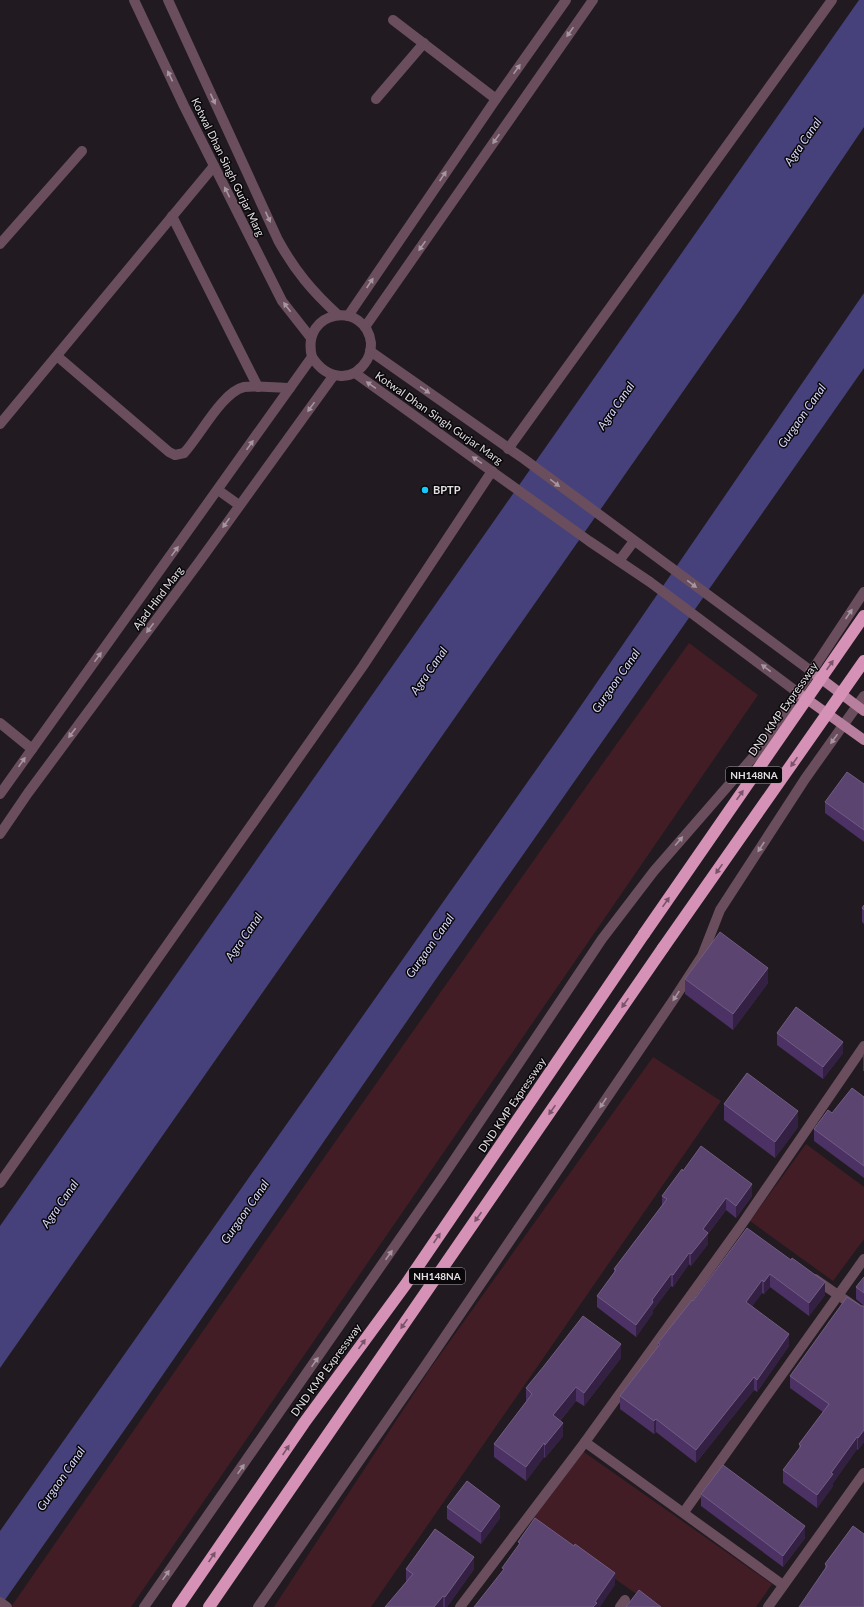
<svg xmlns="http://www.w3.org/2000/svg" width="864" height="1607" font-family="Lato,sans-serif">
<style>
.green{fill:#421d25}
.water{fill:#46417b}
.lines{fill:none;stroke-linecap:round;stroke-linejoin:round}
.minor{stroke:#6a4e5d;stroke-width:10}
.major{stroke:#b77e9d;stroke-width:10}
.highway{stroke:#d591b6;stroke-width:12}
.highway-bridge{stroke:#d591b6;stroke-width:12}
.wall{fill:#4b3164}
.shaded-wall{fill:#342043}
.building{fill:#5c4471;stroke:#715c83}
.oneway{fill:#a696a0}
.oneway2{fill:#795368}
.poi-dot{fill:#13cafb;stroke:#090709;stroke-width:1.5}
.labels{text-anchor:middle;stroke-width:3;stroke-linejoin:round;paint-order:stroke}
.shield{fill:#090709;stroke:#a29ea2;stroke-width:1}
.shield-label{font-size:10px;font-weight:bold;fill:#e3dfe3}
.street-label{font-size:11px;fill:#e3dfe3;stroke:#090709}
.poi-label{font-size:11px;font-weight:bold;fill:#e3dfe3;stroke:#090709;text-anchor:start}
.water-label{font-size:12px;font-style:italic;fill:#d7d7fb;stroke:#090709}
</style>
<rect width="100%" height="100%" fill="#211b21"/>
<g class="green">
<path d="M689,643L758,695L131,1607H11C235,1284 460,962 689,643Z"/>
<path d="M653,1057L721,1101L371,1607H274L430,1369Z"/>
<path d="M806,1144L864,1187V1239L833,1281L750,1221Z"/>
<path d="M581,1450L772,1584L756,1607H655L531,1520Z"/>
</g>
<g class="water">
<path d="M859,0H864V127L740,310L0,1368V1226Z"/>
<path d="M864,293V368L436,979L142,1405L0,1607V1531L567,726Z"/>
</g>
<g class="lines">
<g class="minor">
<path d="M134,0L184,106L282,301L311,338"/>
<path d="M168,0L278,240C295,271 312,291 338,315"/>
<path d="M393,20L496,99"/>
<path d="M376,99L424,43"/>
<path d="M172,216L258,387"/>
<path d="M0,244L82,151"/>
<path d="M348,316L496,99L566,0"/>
<path d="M365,327L593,0"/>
<path d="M370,351L524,459L811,671"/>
<path d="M57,356L169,452L175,455L184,453C200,436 222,392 244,387C257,385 277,388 290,388"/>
<path d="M355,373L589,541L650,582L797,692"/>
<path d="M0,424L214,166"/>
<path d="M508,449L832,0"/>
<path d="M218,490L239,505"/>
<path d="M619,561L634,541"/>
<path d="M0,723L32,749"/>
<path d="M0,794L312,357C300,309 366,300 371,343C371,348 370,355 367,360C352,384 326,379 312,357"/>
<path d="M0,834L28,793L199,562L334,375"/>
<path d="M0,1183L363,666L492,471"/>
<path d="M815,1279L864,1313"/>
<path d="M585,1442L783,1585"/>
<path d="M684,1512L864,1259"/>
<path d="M0,1602L7,1607"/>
<path d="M144,1607L442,1178L602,939L654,871L761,748L864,592"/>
<path d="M258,1607L425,1366L674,999L702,956L720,910L805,779L864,696"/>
<path d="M460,1607L585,1442L740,1227L864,1046"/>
<path d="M620,1607L625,1600"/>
<path d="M768,1607L864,1473"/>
</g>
<g class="major">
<path d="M811,671L864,711"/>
<path d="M797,692L864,740"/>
</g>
<g class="highway">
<path d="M178,1607L304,1423L406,1284L644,934"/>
<path d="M209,1607L663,948"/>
</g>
<g class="highway-bridge">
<path d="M644,934L864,616"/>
<path d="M663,948L864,661"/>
</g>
</g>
<g class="wall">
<path d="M864,784V842L825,813V802Z"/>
<path d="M864,905V924L862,922V908Z"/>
<path d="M685,979L768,983L733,1030L685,994Z"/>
<path d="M777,1033L843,1053L823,1079L777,1045Z"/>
<path d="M864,1054V1071H863V1055Z"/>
<path d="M864,1097V1178L814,1141V1129L832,1113Z"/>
<path d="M724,1104L798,1127L775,1158L724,1120Z"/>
<path d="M683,1171L752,1196L736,1218L726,1210L708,1234V1244L691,1266L689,1264L673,1287L671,1286L653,1310V1313L636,1337L597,1307V1296L614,1273V1269L662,1205V1196Z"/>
<path d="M791,1260L825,1295L809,1316L770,1287L764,1294L762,1293L752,1306L789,1346L757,1392L754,1390L696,1463L656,1432L654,1434L620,1409V1396L658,1347V1343L693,1301Z"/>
<path d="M864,1277V1306L856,1299V1287Z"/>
<path d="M861,1306H864V1442L858,1450L857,1449L833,1483V1486L817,1508L783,1483V1470L799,1449V1444L823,1412L790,1388V1376Z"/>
<path d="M621,1358L584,1406L576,1401L560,1421L563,1436L545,1458L544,1457L526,1481L494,1457V1444L526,1402V1388Z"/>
<path d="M701,1494L805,1538L783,1567L701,1506Z"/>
<path d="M447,1507L500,1518L481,1544L447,1519Z"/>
<path d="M864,1534L825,1570V1564Z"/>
<path d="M406,1569H474L447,1607H385L406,1582Z"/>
</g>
<g class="shaded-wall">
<path d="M768,968V983L733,1030V1014Z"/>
<path d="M843,1042V1053L823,1079V1067Z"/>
<path d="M798,1111V1127L775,1158V1142Z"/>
<path d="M752,1184V1196L736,1218V1206Z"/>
<path d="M726,1198V1210L708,1234V1244L691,1266V1254L703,1229Z"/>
<path d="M689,1253V1264L673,1287V1275Z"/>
<path d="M671,1274V1286L653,1310V1313L636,1337V1325L652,1300Z"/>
<path d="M770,1274V1287L764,1294V1282Z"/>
<path d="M762,1280V1293L746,1315V1302Z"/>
<path d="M825,1282V1295L809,1316V1303Z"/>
<path d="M789,1334V1346L757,1392V1380Z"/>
<path d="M621,1344V1358L584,1406V1393Z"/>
<path d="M754,1377V1390L696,1463V1450Z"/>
<path d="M576,1387V1401L553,1429V1415Z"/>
<path d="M656,1419V1432L654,1434V1421Z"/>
<path d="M563,1423V1436L545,1458V1445Z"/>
<path d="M864,1430V1442L858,1450V1438Z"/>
<path d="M857,1437V1449L833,1483V1486L817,1508V1495L831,1473Z"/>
<path d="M544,1443V1457L526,1481V1467Z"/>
<path d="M500,1506V1518L481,1544V1532Z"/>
<path d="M805,1526V1538L783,1567V1556Z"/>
<path d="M474,1557V1569L447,1607H445V1597Z"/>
<path d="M615,1573V1585L600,1607H593L595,1602Z"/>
<path d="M443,1596V1607H434Z"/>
</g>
<g class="building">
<path d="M847,772L864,784V830L825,802Z"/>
<path d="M864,905V910L862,908Z"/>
<path d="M720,932L768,968L733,1014L685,979Z"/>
<path d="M796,1007L843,1042L823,1067L777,1033Z"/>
<path d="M747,1073L798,1111L775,1142L724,1104Z"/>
<path d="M852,1088L864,1097V1166L814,1129L828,1110L832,1113Z"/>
<path d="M701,1146L752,1184L736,1206L726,1198L703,1229L708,1233L691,1254L689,1253L673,1275L671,1274L652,1300L653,1302L636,1325L597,1296L616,1270L614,1269L667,1199L662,1196L682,1169L683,1171Z"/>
<path d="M747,1228L791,1260L792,1258L825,1282L809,1303L770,1274L764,1282L762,1280L746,1302L789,1334L757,1380L754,1377L696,1450L656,1419L654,1421L620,1396L660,1344L658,1343L692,1300L693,1301Z"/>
<path d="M864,1277V1293L856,1287Z"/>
<path d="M847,1297L861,1306H864V1430L858,1438L857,1437L831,1473L833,1474L817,1495L783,1470L801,1446L799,1444L829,1404L790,1376Z"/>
<path d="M583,1316L621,1344L584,1393L576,1387L553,1415L563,1423L545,1445L544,1443L526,1467L494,1444L532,1394L526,1388L544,1366Z"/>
<path d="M723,1465L805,1526L783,1556L701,1494Z"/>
<path d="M467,1481L500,1506L481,1532L447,1507Z"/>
<path d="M535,1518L574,1546L575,1544L615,1573L595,1602L597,1603L593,1607H474L504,1569L502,1568L520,1543L518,1542Z"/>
<path d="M853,1526L864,1534V1607H799L827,1566L825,1564Z"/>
<path d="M435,1529L474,1557L445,1597L443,1596L434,1607H385L413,1574L406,1569Z"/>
<path d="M639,1590L661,1607H626Z"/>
</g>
<defs><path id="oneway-solid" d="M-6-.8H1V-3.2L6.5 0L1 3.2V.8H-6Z"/></defs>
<g class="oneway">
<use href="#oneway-solid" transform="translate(570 32) rotate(125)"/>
<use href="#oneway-solid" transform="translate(517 69) rotate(-55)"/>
<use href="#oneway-solid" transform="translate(170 76) rotate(-115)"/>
<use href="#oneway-solid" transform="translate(213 99) rotate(65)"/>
<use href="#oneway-solid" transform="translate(496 139) rotate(125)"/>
<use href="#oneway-solid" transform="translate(443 176) rotate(-56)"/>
<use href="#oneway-solid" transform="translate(227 192) rotate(-116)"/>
<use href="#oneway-solid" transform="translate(268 217) rotate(65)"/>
<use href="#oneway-solid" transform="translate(422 246) rotate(125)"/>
<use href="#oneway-solid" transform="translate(370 283) rotate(-56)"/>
<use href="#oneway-solid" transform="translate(287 307) rotate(-127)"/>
<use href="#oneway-solid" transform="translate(371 385) rotate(-145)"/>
<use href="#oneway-solid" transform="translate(425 390) rotate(35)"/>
<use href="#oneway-solid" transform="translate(311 407) rotate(126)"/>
<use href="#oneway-solid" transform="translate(250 445) rotate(-55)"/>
<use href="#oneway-solid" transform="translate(477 460) rotate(-145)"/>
<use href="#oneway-solid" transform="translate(555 483) rotate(37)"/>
<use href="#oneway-solid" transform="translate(226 523) rotate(125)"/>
<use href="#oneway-solid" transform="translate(175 551) rotate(-54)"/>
<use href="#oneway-solid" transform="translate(692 584) rotate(37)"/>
<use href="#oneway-solid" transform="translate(849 614) rotate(-56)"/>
<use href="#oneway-solid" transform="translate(150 628) rotate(127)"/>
<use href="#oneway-solid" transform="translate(98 657) rotate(-54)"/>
<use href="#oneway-solid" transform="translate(766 668) rotate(-143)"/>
<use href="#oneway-solid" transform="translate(72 733) rotate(127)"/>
<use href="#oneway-solid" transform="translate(834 739) rotate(126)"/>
<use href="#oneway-solid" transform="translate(22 762) rotate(-55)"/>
<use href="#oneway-solid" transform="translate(679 841) rotate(-49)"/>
<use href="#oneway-solid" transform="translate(761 847) rotate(123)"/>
<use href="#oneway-solid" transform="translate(676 996) rotate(123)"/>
<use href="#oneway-solid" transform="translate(603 1103) rotate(124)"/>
<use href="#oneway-solid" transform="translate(389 1255) rotate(-55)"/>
<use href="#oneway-solid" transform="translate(315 1362) rotate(-55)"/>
<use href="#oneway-solid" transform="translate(241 1469) rotate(-55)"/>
<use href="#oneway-solid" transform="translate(166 1575) rotate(-55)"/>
</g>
<g class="oneway2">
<use href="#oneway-solid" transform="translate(830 665) rotate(-55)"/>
<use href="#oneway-solid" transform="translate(794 762) rotate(125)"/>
<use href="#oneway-solid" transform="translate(740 795) rotate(-55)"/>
<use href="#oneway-solid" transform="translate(719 869) rotate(125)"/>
<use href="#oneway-solid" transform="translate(666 902) rotate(-55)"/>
<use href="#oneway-solid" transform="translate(625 1003) rotate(125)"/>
<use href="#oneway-solid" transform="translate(552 1110) rotate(125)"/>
<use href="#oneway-solid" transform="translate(478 1217) rotate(125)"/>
<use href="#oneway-solid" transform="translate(437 1238) rotate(-56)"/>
<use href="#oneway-solid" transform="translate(404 1324) rotate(125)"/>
<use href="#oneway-solid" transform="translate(362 1344) rotate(-54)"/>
<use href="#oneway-solid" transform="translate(286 1450) rotate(-56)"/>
<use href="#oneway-solid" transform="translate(212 1557) rotate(-56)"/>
</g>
<circle class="poi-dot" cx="425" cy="490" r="4"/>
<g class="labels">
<g class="shield">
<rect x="726" y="767" width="56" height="16" rx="3"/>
<rect x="409" y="1268" width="56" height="16" rx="3"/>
</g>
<g class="shield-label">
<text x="754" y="779">NH148NA</text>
<text x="437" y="1280">NH148NA</text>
</g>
<g class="street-label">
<text transform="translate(228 167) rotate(64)" y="4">Kotwal Dhan Singh Gurjar Marg</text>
<text transform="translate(439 418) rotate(35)" y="4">Kotwal Dhan Singh Gurjar Marg</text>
<text transform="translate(158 598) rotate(-53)" y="4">Ajad Hind Marg</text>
<text transform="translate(783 709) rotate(-55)" y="4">DND KMP Expressway</text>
<text transform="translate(512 1105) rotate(-56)" y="4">DND KMP Expressway</text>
<text transform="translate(326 1370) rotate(-54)" y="4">DND KMP Expressway</text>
</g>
<g class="poi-label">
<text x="433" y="494">BPTP</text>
</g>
<g class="water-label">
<text transform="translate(803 142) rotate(-55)" y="4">Agra Canal</text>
<text transform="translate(616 406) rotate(-55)" y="4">Agra Canal</text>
<text transform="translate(802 416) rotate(-55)" y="4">Gurgaon Canal</text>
<text transform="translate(429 671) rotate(-55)" y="4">Agra Canal</text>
<text transform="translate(616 681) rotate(-55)" y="4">Gurgaon Canal</text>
<text transform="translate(244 937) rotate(-55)" y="4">Agra Canal</text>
<text transform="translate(430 946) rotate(-55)" y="4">Gurgaon Canal</text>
<text transform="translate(60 1204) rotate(-55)" y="4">Agra Canal</text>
<text transform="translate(245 1212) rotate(-55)" y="4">Gurgaon Canal</text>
<text transform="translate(61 1479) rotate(-55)" y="4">Gurgaon Canal</text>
</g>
</g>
</svg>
